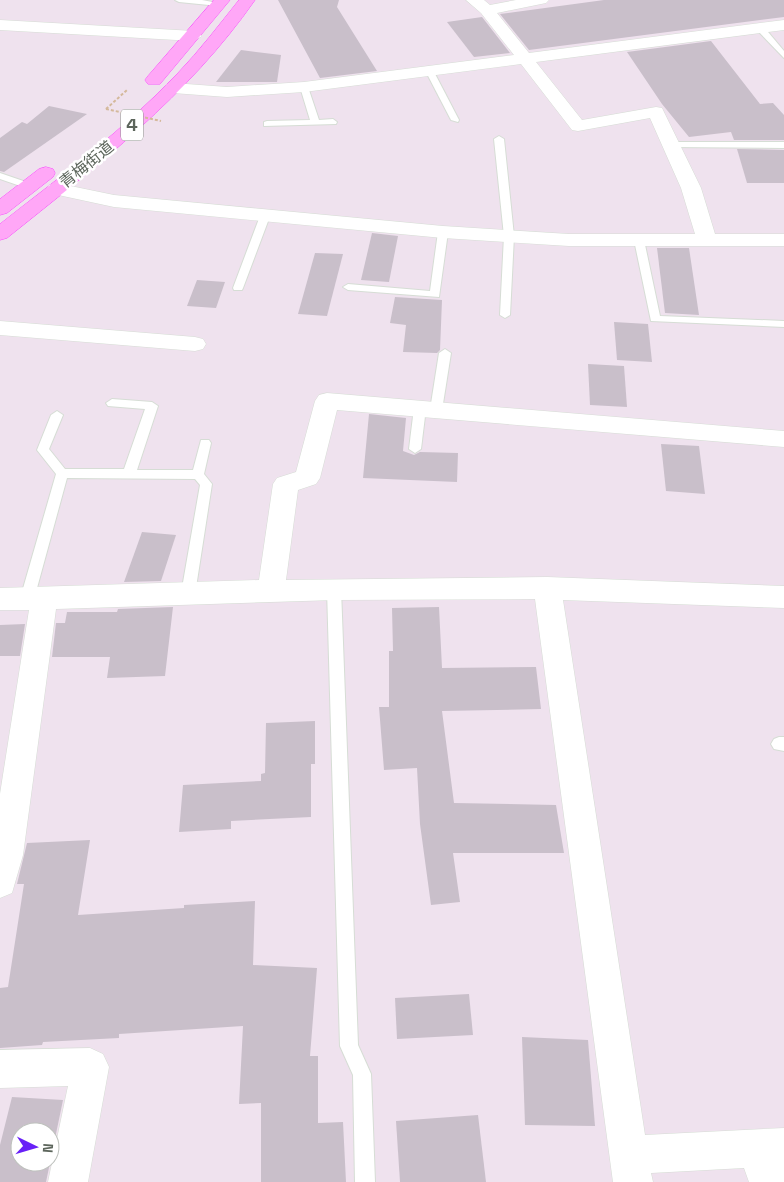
<svg xmlns="http://www.w3.org/2000/svg" width="784" height="1182" font-family="'Space Grotesk','Noto Sans JP',sans-serif">
<style>
.building{fill:#c9bfca;fill-rule:evenodd}
.lines{fill:none;stroke-linecap:round;stroke-linejoin:round}
.service-casing{stroke:#d6ddd5;stroke-width:2}
.minor-casing{stroke:#d6ddd5;stroke-width:1}
.primary-casing{stroke:#f94dfd;stroke-width:1}
.path{stroke:#d4b99b;stroke-width:2;stroke-dasharray:3 2;stroke-linecap:butt}
.service{fill:#fff;fill-rule:evenodd}
.minor{fill:#fff;fill-rule:evenodd}
.primary{fill:#ffa7f7;fill-rule:evenodd}
.path-bridge{stroke:#d4b99b;stroke-width:2;stroke-dasharray:3 2;stroke-linecap:butt}
.labels{text-anchor:middle;stroke-width:5;stroke-linejoin:round;paint-order:stroke}
.far-street-label{font-size:16px;fill:#5c655b;stroke:#fff}
.shield{fill:#fff;stroke:#8d938c;stroke-width:1}
.shield-label{font-size:18px;font-weight:bold;fill:#5c655b}
</style>
<rect width="100%" height="100%" fill="#efe2ee"/>
<g class="building">
<path d="M278,0H339L337,7L377,71L320,78Z"/>
<path d="M604,0H784V17L529,50L500,14Z"/>
<path d="M482,17L510,53L474,57L447,22Z"/>
<path d="M711,41L760,104L773,103L784,115V140H734L731,132L689,137L662,104L627,52Z"/>
<path d="M241,50L281,55L277,82H216Z"/>
<path d="M49,106L87,114L4,172L0,171V138L22,122L27,124Z"/>
<path d="M737,149L784,150V183H747Z"/>
<path d="M372,233L398,236L389,282L361,280Z"/>
<path d="M657,248H689L699,315L665,313Z"/>
<path d="M315,253L343,254L327,316L298,314Z"/>
<path d="M197,280L225,282L216,308L187,306Z"/>
<path d="M395,297L442,300L440,350L437,353L403,352L406,325L390,323Z"/>
<path d="M614,322L648,324L652,362L617,360Z"/>
<path d="M588,364L624,366L627,407L590,405Z"/>
<path d="M369,414L406,418L403,451L414,455L420,452L458,453L457,482L363,478Z"/>
<path d="M661,444L699,446L705,494L666,491Z"/>
<path d="M142,532L176,535L161,581L124,582Z"/>
<path d="M173,607L165,676L107,678L110,657H52L56,623H65L67,612H117L118,609Z"/>
<path d="M439,607L442,668L536,667L541,709L442,711L454,803L556,805L564,853H453L460,902L431,905L420,824L417,768L384,770L379,707H389V651H393L392,608Z"/>
<path d="M25,624L20,656H0V625Z"/>
<path d="M315,721V764H311V817L231,821V829L179,832L183,785L261,781V774L265,773L266,723Z"/>
<path d="M90,840L78,915L184,908V905L255,901L253,965L317,968L310,1056H318V1123L343,1122L346,1182H261V1103L239,1104L243,1026L119,1034V1038L43,1042L42,1045L0,1048V988L8,987L24,884H17L27,843Z"/>
<path d="M469,994L473,1035L397,1039L395,998Z"/>
<path d="M522,1037L588,1040L595,1126L525,1125Z"/>
<path d="M12,1097L63,1100L46,1182H0V1145ZM20,1132H50V1162H20Z"/>
<path d="M478,1115L486,1182H400L396,1121Z"/>
</g>
<g class="lines">
<defs>
<g id="service">
<path d="M175,0H202L223,4L219,6L179,2Z"/>
<path d="M757,26H763L784,51V58L757,30Z"/>
<path d="M426,68L433,70L459,120L458,122L451,120L425,70Z"/>
<path d="M304,84L308,87L319,120L333,119L337,122L336,124L264,126V122L267,121L310,120L300,87Z"/>
<path d="M499,136L504,139L514,236L510,315L505,318L500,315L504,236L494,139Z"/>
<path d="M670,142H784V148L667,147L665,145Z"/>
<path d="M0,173L32,184L34,186L29,189L0,179Z"/>
<path d="M265,213L270,216L243,288L242,290H234L233,288L260,216Z"/>
<path d="M443,229L448,232L439,297L348,290L343,287L348,284L430,291L438,232Z"/>
<path d="M639,237L644,240L660,316L784,321V327L651,321L634,240Z"/>
<path d="M445,349L451,353L442,410L436,414L430,410L439,353Z"/>
<path d="M112,399L152,402L158,406L137,470H193L201,440H209L211,443L204,474L212,484L195,594L193,598H183L181,594L200,485L195,479L67,478L34,599L32,603H22L20,599L56,474L37,450L51,415L57,411L63,415L49,449L65,469H124L145,409L108,406L106,403Z"/>
<path d="M420,404L426,408L421,449L415,453L409,449L414,408Z"/>
<path d="M334,584L339,585L341,589L358,1045L371,1074L375,1182H355L353,1075L340,1046L327,589L329,585Z"/>
<path d="M779,737H784V751L774,749L771,744L774,739Z"/>
</g>
<g id="minor">
<path d="M466,0H484L490,5L516,0H549L546,3L497,13L529,53L784,20V30L536,62L582,120L656,107L662,108L701,188L715,234H784V246H569L443,238L114,207L49,193L46,189L49,185L56,183L114,195L443,226L569,234H695L681,188L650,118L578,131L572,130L521,64L304,92L227,97L173,93L167,92L164,88L167,84L173,83L227,87L304,82L514,55L481,13Z"/>
<path d="M0,20L194,31L202,36L194,41L0,30Z"/>
<path d="M0,321L195,337L203,339L206,344L203,349L195,351L0,335Z"/>
<path d="M327,393L784,431V447L337,410L320,478L316,484L298,490L286,580L547,577L784,586V608L563,600L645,1135L784,1128V1182H749L744,1168L651,1173L653,1182H613L535,599L335,600L56,609L23,855L12,893L0,898V794L29,610H0V588L259,580L273,484L277,478L296,472L315,401L319,395Z"/>
<path d="M90,1048L103,1054L109,1067L88,1182H48L68,1086L0,1088V1050Z"/>
</g>
<g id="primary">
<path d="M214,0H230L160,84H148L145,80L148,76Z"/>
<path d="M239,0H255C188,96 97,166 7,238L0,240V224C61,176 124,130 178,73C200,50 219,25 239,0Z"/>
<path d="M46,167L53,169L55,173L53,177L7,213L0,215V199L39,169Z"/>
</g>
</defs>
<use href="#service" class="service-casing"/>
<use href="#minor" class="minor-casing"/>
<use href="#primary" class="primary-casing"/>
<path class="path" d="M106,109L127,90"/>
<use href="#service" class="service"/>
<use href="#minor" class="minor"/>
<use href="#primary" class="primary"/>
<path class="path-bridge" d="M106,109L161,121"/>
</g>
<g class="labels">
<g class="far-street-label">
<text transform="translate(86 164) rotate(-39)" y="6">青梅街道</text>
</g>
<rect class="shield" x="121" y="109.5" width="22" height="31" rx="4"/>
<g class="shield-label">
<text x="132" y="131">4</text>
</g>
</g>
<g transform="translate(35 1147) rotate(95)"><circle r="24" fill="#ffffff" stroke="#bec1bd"/>
<path d="M0-4L9 19L0 12L-9 19Z" fill="#6820f7"/>
<text y="-8" font-size="14" font-weight="bold" text-anchor="middle" fill="#5c655b">N</text>
</g>
</svg>
